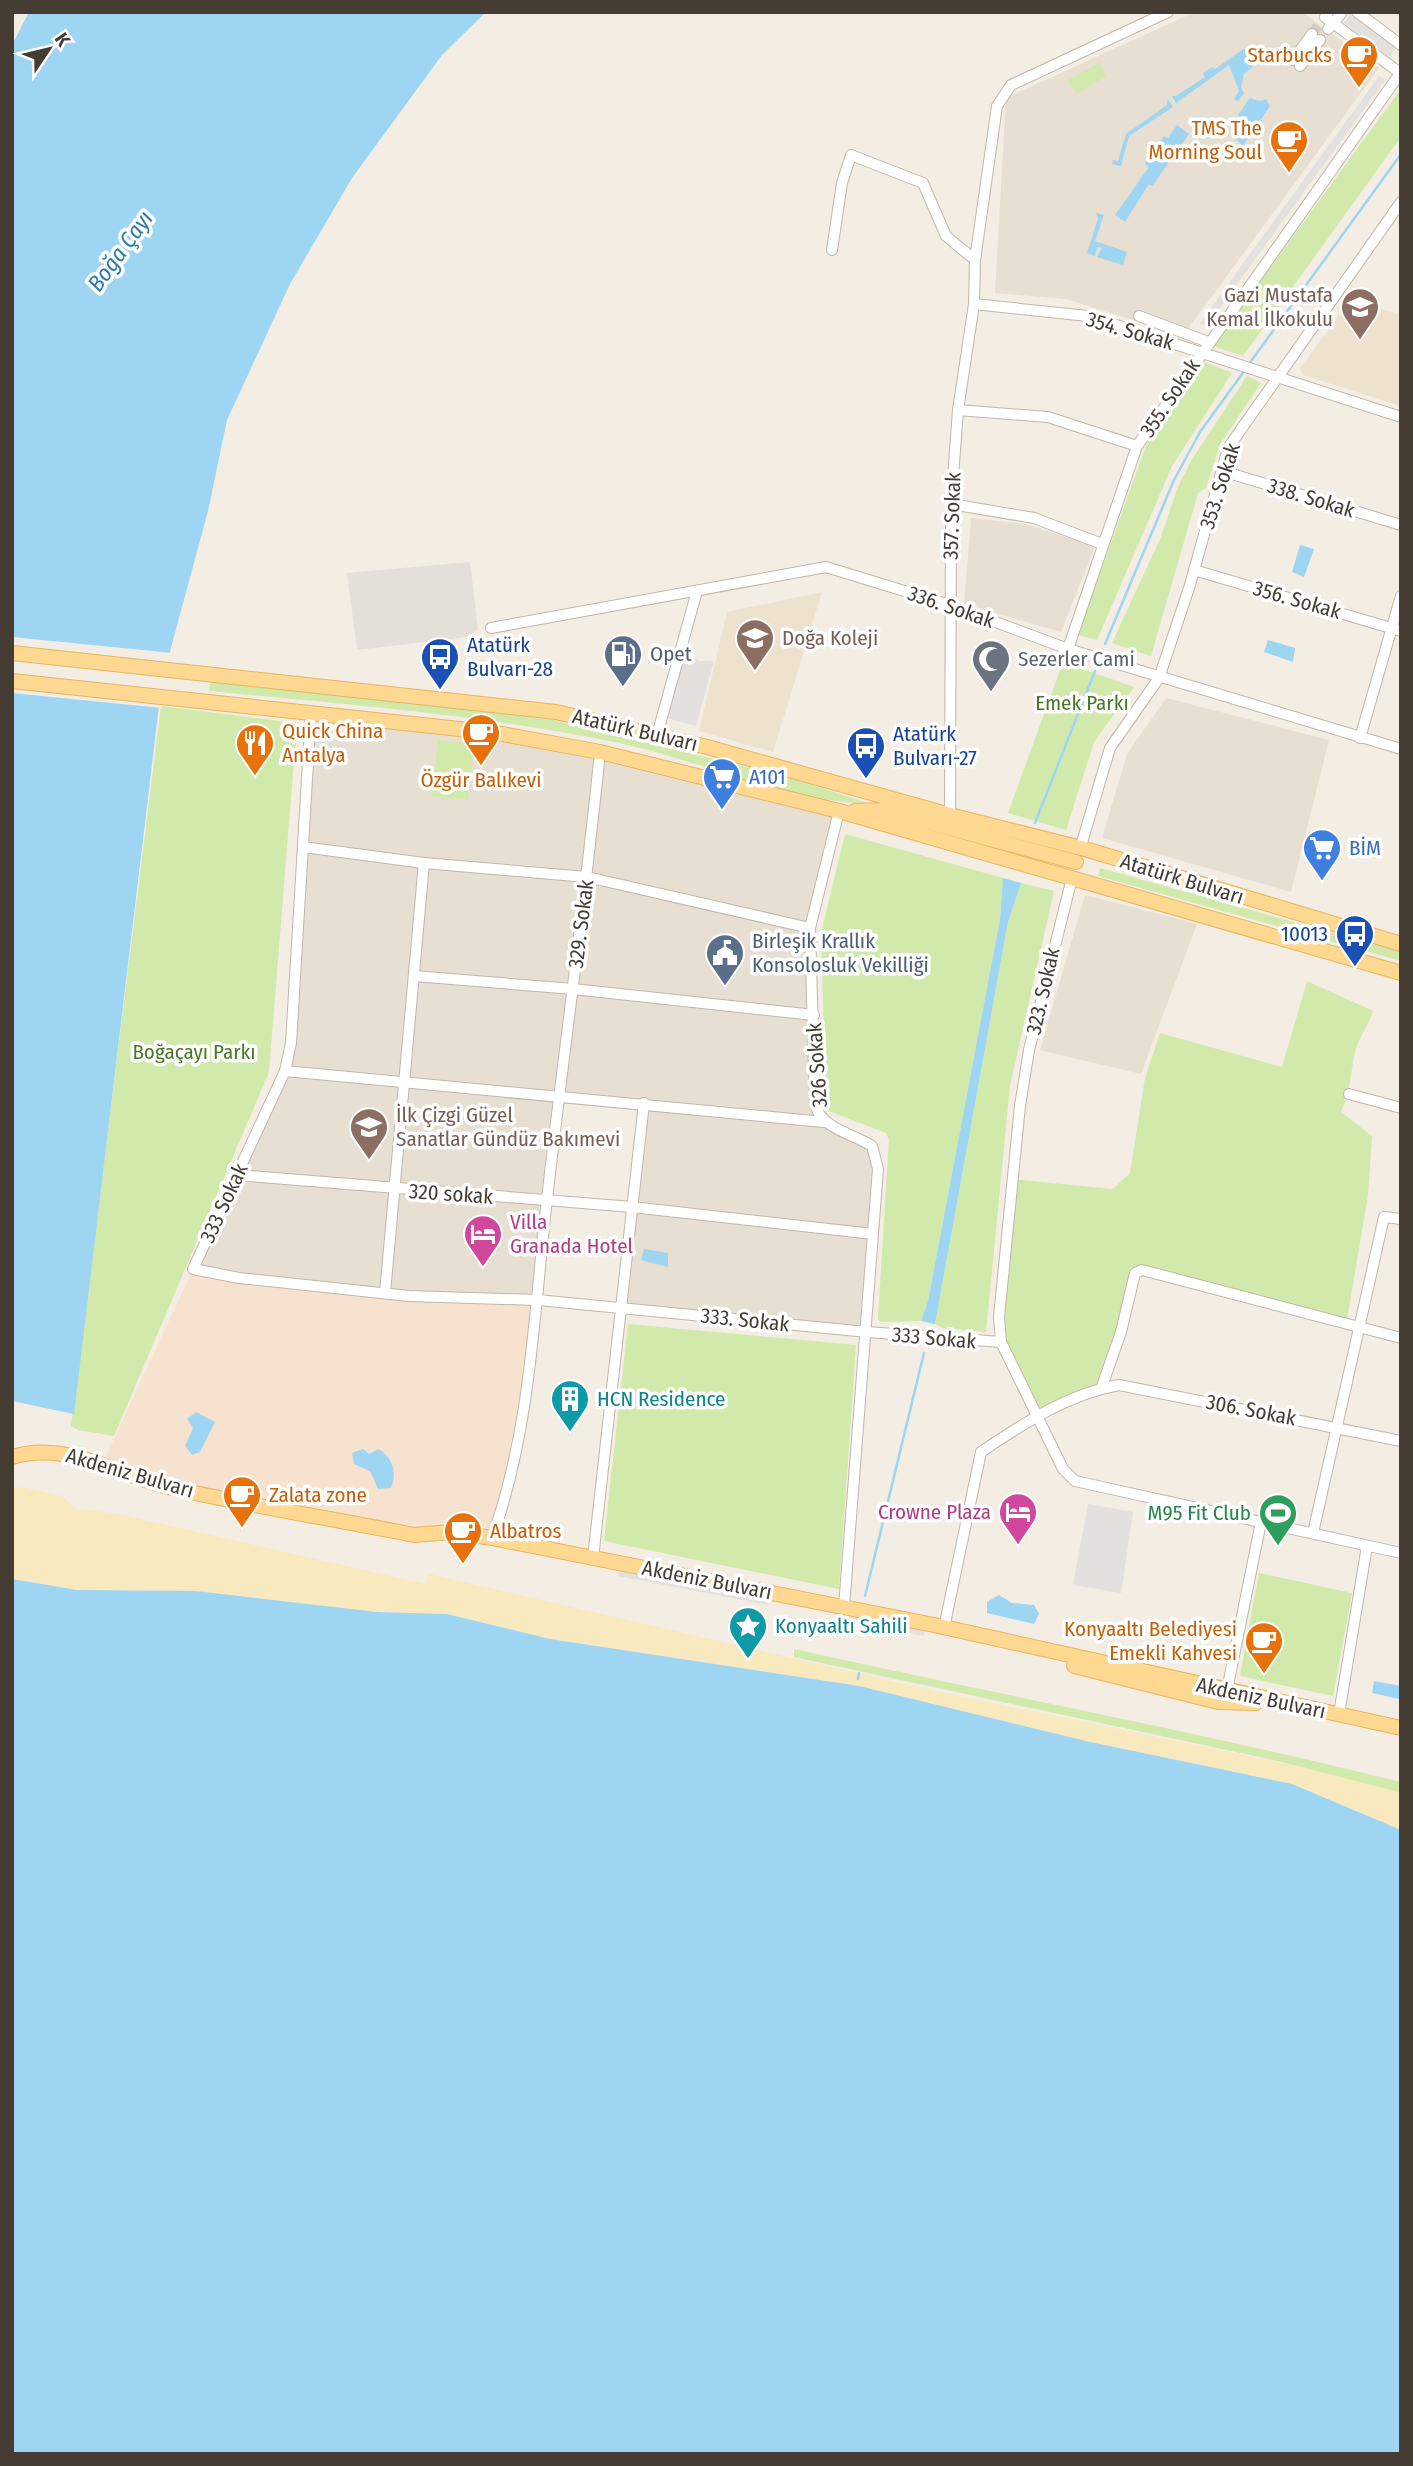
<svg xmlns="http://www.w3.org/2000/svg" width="1413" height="2466" font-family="'Fira Sans Condensed',sans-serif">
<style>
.residential{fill:#e7dfd2}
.commercial{fill:#f6e2ce}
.industrial{fill:#e4dfd9}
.education{fill:#ece2cd}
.green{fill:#d1e9ab}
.sand{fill:#f9e9be}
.parking{fill:#e3e0dd}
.water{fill:#9ed5f2}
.pier{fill:#f3ede4}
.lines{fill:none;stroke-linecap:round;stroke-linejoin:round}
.stream{stroke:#9ed5f2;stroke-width:2.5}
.minor-tunnel{stroke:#d0cac1;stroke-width:10;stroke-dasharray:10 5;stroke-linecap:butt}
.minor-casing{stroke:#c1b7a9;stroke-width:12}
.major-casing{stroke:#e7b55e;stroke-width:16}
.minor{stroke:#fff;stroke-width:10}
.major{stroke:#ffd891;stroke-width:14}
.labels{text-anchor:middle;stroke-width:7;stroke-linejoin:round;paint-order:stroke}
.food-label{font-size:21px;fill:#c56008;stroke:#fff;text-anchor:end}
.education-label{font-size:21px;fill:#785e54;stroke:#fff;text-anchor:start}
.street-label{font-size:21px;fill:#453d34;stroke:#fff}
.transit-label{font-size:21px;fill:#164399;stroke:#fff;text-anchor:start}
.service-label{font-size:21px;fill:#4e5e75;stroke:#fff;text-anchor:start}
.worship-label{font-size:21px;fill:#5b616d;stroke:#fff;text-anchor:start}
.park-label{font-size:21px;fill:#4a7826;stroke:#fff}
.shop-label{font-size:21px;fill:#366cbe;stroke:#fff;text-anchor:start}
.hotel-label{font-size:21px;fill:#b23c85;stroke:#fff;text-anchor:start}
.culture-label{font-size:21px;fill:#0d838f;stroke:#fff;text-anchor:start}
.leisure-label{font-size:21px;fill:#27864d;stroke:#fff;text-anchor:end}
.water-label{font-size:23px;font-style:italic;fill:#297cab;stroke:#fff}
</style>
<rect width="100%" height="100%" fill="#f3ede4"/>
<g class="residential">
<path d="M1195,12H1302L1379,68L1183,336L1066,299L995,293L1006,98Z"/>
<path d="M971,518L1025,524L1095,546L1061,632L964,604Z"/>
<path d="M1166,698L1329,740L1291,892L1102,838L1127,754Z"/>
<path d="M311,713L497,733L839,811L810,928L817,1113L872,1146L878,1169L867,1332L623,1308L644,1103L561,1095L538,1300L409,1296L193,1269L285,1071Z"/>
<path d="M1085,895L1197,924L1141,1074L1040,1050Z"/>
</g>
<path class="commercial" d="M193,1269L409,1296L538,1300L531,1368L492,1538L414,1535L169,1488L102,1465Z"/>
<path class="industrial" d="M470,562L478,630L467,637L357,650L347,573Z"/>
<g class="education">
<path d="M1351,300L1401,315V406L1303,375L1300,368Z"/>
<path d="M822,592L773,752L699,731L727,612Z"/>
</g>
<g class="green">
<path d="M1099,63L1106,76L1077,94L1068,80Z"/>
<path d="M1401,89V137L1243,356L1213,346Z"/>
<path d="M1204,362L1232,373L1172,466L1097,640L1078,635L1152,429Z"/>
<path d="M1247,376L1261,383L1220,444L1206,488L1198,493L1151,656L1112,643L1161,537L1177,489L1192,459Z"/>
<path d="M1063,662L1134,687L1094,742L1066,830L1008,813Z"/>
<path d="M211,680L290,686L553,720L799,780L870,804C786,801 702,761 619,743C484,715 346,704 209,691Z"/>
<path d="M161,706L297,723L269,1072L114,1436L78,1430L71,1426Z"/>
<path d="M438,740L474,744L468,800L432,796Z"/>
<path d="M845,834L1003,878L1000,919L928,1301L921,1321L880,1322L878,1319L889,1140L886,1133L829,1111L826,1102L821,933Z"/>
<path d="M1100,868L1401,952V961L1098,876Z"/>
<path d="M1021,883L1054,891L1010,1086L986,1332L943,1328L935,1324L1008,922Z"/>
<path d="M1307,981L1373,1011C1369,1025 1358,1038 1355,1052C1350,1074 1351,1091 1341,1112L1372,1136L1368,1195L1346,1326L1135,1273L1101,1389L1037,1415L1001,1342L1011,1179L1113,1189L1130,1173L1145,1078L1160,1033L1282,1067Z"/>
<path d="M628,1324L856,1345L839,1589L604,1541Z"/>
<path d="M1259,1573L1352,1593L1333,1696L1240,1676Z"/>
<path d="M794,1649C996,1694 1200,1732 1401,1782V1793L1282,1762L794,1657Z"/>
</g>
<path class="sand" d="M21,1487L62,1496L75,1508L118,1514L426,1584L429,1574L944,1693L1298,1766L1401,1793V1830L1292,1784L1090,1742L859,1686L550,1639L447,1614L377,1612L196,1591L77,1590L12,1579V1490Z"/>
<g class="parking">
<path d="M1351,13L1397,47L1389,57L1344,23Z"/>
<path d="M1379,76L1385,80L1206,327L1200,323Z"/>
<path d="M684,653L700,661H714L696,726L667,718Z"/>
<path d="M1088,1504L1133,1512L1121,1593L1073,1585Z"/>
<path d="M620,1567L769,1596L768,1605L618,1576Z"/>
<path d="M843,1613L925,1629L924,1636L841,1620Z"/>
</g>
<g class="water">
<path d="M29,12H486L442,55L352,178L290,284L227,420L208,511L162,681L74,1414L12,1401V45Z"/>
<path d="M1245,48L1254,66L1244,74L1241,87L1244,93L1238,101L1234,99L1239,91L1229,65L1176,103L1172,96H1176L1205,77L1203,73L1212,67L1215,69Z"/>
<path d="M1250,98L1260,101L1266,99L1270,106L1243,146L1236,139L1247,123L1238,115Z"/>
<path d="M1168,99L1173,107L1129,136L1121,166L1112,164L1113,160L1118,161L1126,134L1167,105Z"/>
<path d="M1177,125L1189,134L1152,186L1149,184L1125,222L1115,215L1149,167L1145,163L1164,136L1168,138Z"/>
<path d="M1096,213L1104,215L1095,241L1127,252L1123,265L1097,257L1102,248L1097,247L1095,256L1087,253L1098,218Z"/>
<path d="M1300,545L1314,549L1304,577L1292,572Z"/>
<path d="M1268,640L1295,648L1293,662L1264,652Z"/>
<path d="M1003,878L1021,883L1008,922L935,1324L921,1321L928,1301L1000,919Z"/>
<path d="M644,1249L668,1253V1267L641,1260Z"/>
<path d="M196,1412L215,1422L200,1452L192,1455L185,1446L193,1428L187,1419Z"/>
<path d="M363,1449L369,1454L378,1449C392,1456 398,1473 391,1488L378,1489L370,1471L354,1464L352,1453Z"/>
<path d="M12,1579L77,1590L196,1591L377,1612L447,1614L550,1639L859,1686L1090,1742L1292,1784L1401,1830V2454H12Z"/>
<path d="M999,1595L1012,1603L1034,1605L1039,1614L1034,1624L987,1613V1602Z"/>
<path d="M1374,1681L1401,1686L1399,1699L1372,1693Z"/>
</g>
<path class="pier" d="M12,637L173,653L162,708L12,693Z"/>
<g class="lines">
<g class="stream">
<path d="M1249,364L1401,154"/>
<path d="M1105,644L1174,480L1200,432L1245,370"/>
<path d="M1035,823L1095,671"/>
<path d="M865,1596L924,1353"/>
<path d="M858,1679L859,1673"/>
</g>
<path class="minor-tunnel" d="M1312,34L1320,23"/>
<defs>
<g id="minor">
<path d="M1328,12L1325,17L1333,23L1328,29"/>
<path d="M1342,12L1333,23L1400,73"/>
<path d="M1357,12L1401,45"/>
<path d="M1293,60L1312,34"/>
<path d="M1300,66L1320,40"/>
<path d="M832,250L842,183L851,155L923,183L946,236L975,260"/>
<path d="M974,304L1088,316L1401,417"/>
<path d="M1139,316L1208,342"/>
<path d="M958,410L1048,417L1137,446"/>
<path d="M1222,471L1401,525"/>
<path d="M951,504L1034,518L1102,544"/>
<path d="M1194,570L1401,631"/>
<path d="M491,628L826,567L950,605L1068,649L1401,749"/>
<path d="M1068,649L1137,446L1401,72"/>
<path d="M311,713L291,1043L285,1071L193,1269L239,1278L409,1296L538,1300L867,1332L1001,1342"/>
<path d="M657,735L697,591"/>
<path d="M1360,738L1401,596"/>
<path d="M839,811L810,928L815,1103C820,1129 852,1133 872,1146L878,1169L844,1607"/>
<path d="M950,815L951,504L958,410L974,304L975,260L997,106L1011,85L1168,12"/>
<path d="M303,847L424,863L587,877L810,928"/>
<path d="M1080,849L1110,748L1159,678L1190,585L1228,448L1401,202"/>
<path d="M1072,878L1029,1050L1020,1106L999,1317L1001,1342L1063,1469L1075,1481L1401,1553"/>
<path d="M414,976L573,989L814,1015"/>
<path d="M285,1071L824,1122"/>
<path d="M1349,1094L1401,1108"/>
<path d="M237,1175L632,1207L873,1234"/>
<path d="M385,1293L424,863"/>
<path d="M1101,1389L1121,1332L1135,1273L1142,1270L1401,1338"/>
<path d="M1313,1533L1384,1217L1401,1219"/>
<path d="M492,1538C531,1429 534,1312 547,1199C564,1050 585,901 600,752"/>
<path d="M593,1558L644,1103"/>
<path d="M944,1628L981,1452C1024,1423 1068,1394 1119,1385L1401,1441"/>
<path d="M1227,1690L1261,1522"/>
<path d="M1339,1714L1367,1546"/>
</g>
<g id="major">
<path d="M12,653L556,712L707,747L950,815L1085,849L1401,944"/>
<path d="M12,681L497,733L600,752L839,811L1401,973"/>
<path d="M855,811L882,810L1076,862"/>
<path d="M12,1457C69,1440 118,1476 172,1488C252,1506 333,1519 414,1535L452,1532L492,1538L934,1625L1401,1728"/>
<path d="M1074,1666L1218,1702L1256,1703"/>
</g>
</defs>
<use href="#minor" class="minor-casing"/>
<use href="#major" class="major-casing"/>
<use href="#minor" class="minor"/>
<use href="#major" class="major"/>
</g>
<defs>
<symbol id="cafe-pin" viewBox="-11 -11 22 30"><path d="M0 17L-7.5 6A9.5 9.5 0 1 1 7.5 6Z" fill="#e8710a" stroke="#fff"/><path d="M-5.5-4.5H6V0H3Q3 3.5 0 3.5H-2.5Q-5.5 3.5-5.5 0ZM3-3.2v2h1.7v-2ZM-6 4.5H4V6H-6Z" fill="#fff"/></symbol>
<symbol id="school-pin" viewBox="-11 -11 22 30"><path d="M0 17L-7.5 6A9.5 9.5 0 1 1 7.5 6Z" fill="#8d6e63" stroke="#fff"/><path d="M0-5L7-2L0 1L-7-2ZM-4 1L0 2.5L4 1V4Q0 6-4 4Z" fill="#fff"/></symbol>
<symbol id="fuel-pin" viewBox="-11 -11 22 30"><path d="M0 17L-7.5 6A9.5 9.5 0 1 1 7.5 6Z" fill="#5c6f8a" stroke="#fff"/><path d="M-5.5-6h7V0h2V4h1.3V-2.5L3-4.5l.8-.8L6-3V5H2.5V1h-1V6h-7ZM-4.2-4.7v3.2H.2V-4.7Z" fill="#fff"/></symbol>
<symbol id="bus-pin" viewBox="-11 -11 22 30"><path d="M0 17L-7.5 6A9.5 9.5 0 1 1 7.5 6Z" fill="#1a4fb4" stroke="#fff"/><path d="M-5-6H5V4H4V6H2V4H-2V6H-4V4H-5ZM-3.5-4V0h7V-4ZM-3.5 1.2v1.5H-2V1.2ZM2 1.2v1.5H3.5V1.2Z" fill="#fff"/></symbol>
<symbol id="mosque-pin" viewBox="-11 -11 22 30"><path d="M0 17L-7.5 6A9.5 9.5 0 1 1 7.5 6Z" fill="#6b7280" stroke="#fff"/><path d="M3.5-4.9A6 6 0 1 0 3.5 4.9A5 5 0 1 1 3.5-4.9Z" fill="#fff"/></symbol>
<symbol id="restaurant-pin" viewBox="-11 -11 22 30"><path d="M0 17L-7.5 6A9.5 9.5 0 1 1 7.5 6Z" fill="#e8710a" stroke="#fff"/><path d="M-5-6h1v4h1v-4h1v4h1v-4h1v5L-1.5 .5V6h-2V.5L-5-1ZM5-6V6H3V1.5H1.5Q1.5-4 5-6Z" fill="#fff"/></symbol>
<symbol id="supermarket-pin" viewBox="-11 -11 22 30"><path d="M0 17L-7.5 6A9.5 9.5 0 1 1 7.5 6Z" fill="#3f7fe0" stroke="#fff"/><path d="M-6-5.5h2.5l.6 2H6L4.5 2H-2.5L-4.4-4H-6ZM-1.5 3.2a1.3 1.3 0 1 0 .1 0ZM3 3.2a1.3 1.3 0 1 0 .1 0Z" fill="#fff"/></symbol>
<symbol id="civic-pin" viewBox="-11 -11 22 30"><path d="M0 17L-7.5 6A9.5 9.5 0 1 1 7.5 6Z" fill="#5c6f8a" stroke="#fff"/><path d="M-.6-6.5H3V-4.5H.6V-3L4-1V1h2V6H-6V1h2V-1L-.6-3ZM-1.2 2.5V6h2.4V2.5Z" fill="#fff"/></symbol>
<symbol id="hotel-pin" viewBox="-11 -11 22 30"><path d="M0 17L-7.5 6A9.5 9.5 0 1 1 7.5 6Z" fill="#d1479c" stroke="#fff"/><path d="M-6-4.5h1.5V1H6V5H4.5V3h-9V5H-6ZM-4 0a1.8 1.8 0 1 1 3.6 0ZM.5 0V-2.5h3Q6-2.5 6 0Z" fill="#fff"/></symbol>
<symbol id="building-pin" viewBox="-11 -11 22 30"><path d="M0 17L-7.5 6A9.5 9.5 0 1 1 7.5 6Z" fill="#0f9aa8" stroke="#fff"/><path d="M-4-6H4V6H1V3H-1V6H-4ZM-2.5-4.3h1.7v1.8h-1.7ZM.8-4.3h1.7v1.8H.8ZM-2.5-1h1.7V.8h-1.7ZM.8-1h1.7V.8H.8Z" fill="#fff"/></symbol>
<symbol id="stadium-pin" viewBox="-11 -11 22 30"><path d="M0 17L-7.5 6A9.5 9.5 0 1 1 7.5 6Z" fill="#2e9e5b" stroke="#fff"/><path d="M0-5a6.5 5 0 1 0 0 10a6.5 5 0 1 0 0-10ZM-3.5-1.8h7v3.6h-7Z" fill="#fff"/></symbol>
<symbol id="sight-pin" viewBox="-11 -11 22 30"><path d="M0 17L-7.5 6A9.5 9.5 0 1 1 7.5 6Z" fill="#0f9aa8" stroke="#fff"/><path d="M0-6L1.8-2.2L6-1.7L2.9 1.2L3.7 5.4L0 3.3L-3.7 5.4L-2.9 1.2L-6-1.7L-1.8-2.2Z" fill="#fff"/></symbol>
</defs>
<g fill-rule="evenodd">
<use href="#cafe-pin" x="1337" y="33" width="44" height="60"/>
<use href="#cafe-pin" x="1267" y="118" width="44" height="60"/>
<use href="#school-pin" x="1338" y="285" width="44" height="60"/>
<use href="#school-pin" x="733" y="616" width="44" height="60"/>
<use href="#fuel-pin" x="601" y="632" width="44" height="60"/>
<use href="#bus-pin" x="418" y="635" width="44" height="60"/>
<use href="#mosque-pin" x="969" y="637" width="44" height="60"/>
<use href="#cafe-pin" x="459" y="711" width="44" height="60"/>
<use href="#restaurant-pin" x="233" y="721" width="44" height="60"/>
<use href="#bus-pin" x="844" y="724" width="44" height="60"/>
<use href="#supermarket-pin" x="700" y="755" width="44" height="60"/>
<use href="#supermarket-pin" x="1300" y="826" width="44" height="60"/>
<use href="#bus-pin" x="1333" y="912" width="44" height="60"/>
<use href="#civic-pin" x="703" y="931" width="44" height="60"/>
<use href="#school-pin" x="347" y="1105" width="44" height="60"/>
<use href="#hotel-pin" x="461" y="1212" width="44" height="60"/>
<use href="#building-pin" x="548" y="1377" width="44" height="60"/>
<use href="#cafe-pin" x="220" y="1473" width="44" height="60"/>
<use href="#hotel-pin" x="996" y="1490" width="44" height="60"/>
<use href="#stadium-pin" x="1256" y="1491" width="44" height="60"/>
<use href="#cafe-pin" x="441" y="1509" width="44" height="60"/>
<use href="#sight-pin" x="726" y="1604" width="44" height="60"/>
<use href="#cafe-pin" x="1242" y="1619" width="44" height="60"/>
</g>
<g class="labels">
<g class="food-label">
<text x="1332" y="62">Starbucks</text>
<text x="1262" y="135">TMS The<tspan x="1262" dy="24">Morning Soul</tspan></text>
<text x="282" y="738" text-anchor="start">Quick China<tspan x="282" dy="24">Antalya</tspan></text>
<text x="481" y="787" text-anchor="middle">Özgür Balıkevi</text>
<text x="269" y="1502" text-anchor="start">Zalata zone</text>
<text x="490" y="1538" text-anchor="start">Albatros</text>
<text x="1237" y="1636">Konyaaltı Belediyesi<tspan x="1237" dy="24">Emekli Kahvesi</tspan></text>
</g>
<g class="education-label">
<text x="1333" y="302" text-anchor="end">Gazi Mustafa<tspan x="1333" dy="24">Kemal İlkokulu</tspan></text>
<text x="782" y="645">Doğa Koleji</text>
<text x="396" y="1122">İlk Çizgi Güzel<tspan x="396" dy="24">Sanatlar Gündüz Bakımevi</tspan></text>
</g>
<g class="street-label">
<text transform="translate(1130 331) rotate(16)" y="7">354. Sokak</text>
<text transform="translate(1170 398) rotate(-56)" y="7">355. Sokak</text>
<text transform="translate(1220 486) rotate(-72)" y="7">353. Sokak</text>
<text transform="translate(1311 498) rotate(17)" y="7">338. Sokak</text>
<text transform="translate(952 516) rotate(-88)" y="7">357. Sokak</text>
<text transform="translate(1297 600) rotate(16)" y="7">356. Sokak</text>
<text transform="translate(951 607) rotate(19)" y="7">336. Sokak</text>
<text transform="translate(635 730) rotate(13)" y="7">Atatürk Bulvarı</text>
<text transform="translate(1182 879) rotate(17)" y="7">Atatürk Bulvarı</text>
<text transform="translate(581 924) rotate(-83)" y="7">329. Sokak</text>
<text transform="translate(1043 991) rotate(-77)" y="7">323. Sokak</text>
<text transform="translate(817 1065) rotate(-94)" y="7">326 Sokak</text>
<text transform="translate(451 1194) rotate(4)" y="7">320 sokak</text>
<text transform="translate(224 1203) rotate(-65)" y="7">333 Sokak</text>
<text transform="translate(745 1320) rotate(6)" y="7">333. Sokak</text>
<text transform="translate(934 1338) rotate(5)" y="7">333 Sokak</text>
<text transform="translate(1251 1410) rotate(11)" y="7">306. Sokak</text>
<text transform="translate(130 1473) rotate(16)" y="7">Akdeniz Bulvarı</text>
<text transform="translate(707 1580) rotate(11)" y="7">Akdeniz Bulvarı</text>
<text transform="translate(1261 1698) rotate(12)" y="7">Akdeniz Bulvarı</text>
</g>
<g class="transit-label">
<text x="467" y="652">Atatürk<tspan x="467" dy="24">Bulvarı-28</tspan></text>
<text x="893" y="741">Atatürk<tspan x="893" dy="24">Bulvarı-27</tspan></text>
<text x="1328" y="941" text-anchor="end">10013</text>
</g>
<g class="service-label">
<text x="650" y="661">Opet</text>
<text x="752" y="948">Birleşik Krallık<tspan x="752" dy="24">Konsolosluk Vekilliği</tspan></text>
</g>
<g class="worship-label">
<text x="1018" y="666">Sezerler Cami</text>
</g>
<g class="park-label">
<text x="1082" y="710">Emek Parkı</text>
<text x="194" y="1059">Boğaçayı Parkı</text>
</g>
<g class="shop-label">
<text x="749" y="784">A101</text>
<text x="1349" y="855">BİM</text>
</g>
<g class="hotel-label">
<text x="510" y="1229">Villa<tspan x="510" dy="24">Granada Hotel</tspan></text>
<text x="991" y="1519" text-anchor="end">Crowne Plaza</text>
</g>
<g class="culture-label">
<text x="597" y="1406">HCN Residence</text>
<text x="775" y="1633">Konyaaltı Sahili</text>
</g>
<g class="leisure-label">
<text x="1251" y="1520">M95 Fit Club</text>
</g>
<g class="water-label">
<text transform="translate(120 251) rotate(-54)" y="8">Boğa Çayı</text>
</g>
</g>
<rect width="1413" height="2466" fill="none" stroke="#453d34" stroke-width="28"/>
<g transform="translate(49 49) rotate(55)" stroke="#ffffff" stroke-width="5" paint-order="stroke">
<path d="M0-5L12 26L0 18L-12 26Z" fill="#453d34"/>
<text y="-10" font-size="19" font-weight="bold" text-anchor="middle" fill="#453d34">K</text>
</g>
</svg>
